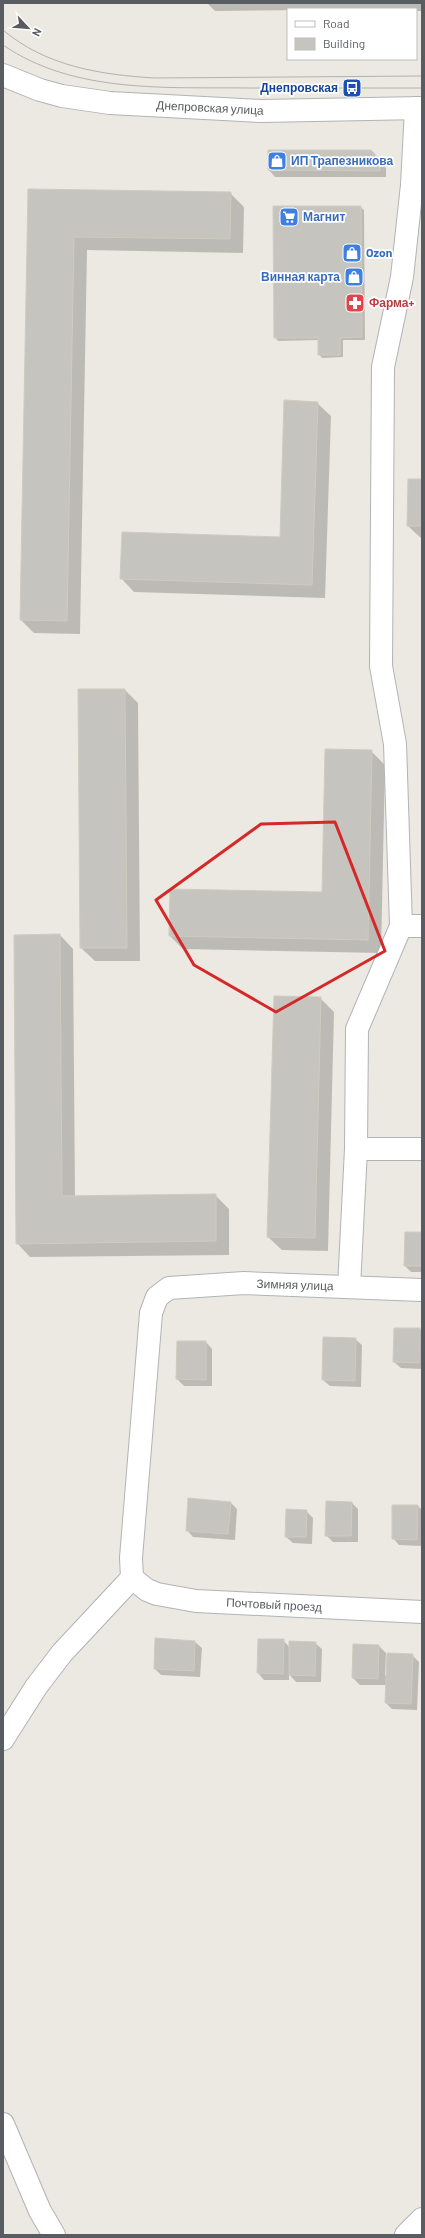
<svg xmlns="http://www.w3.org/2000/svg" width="425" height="2238" font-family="Barlow,sans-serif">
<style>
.shadow{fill:#0003}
.building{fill:#c6c4be;stroke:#cfcbc0}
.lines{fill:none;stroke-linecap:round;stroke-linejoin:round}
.minor-casing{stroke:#b1b3b7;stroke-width:24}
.minor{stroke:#fff;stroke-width:22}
.tram{stroke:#b1b2b2;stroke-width:1}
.marked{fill:none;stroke:#d62828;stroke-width:3;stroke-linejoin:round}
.labels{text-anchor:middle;stroke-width:3.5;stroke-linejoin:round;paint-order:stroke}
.transit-label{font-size:12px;font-weight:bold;fill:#164399;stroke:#fff;text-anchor:end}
.street-label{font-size:12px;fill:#595c60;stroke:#fff}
.shop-label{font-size:12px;font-weight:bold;fill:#366cbe;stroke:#fff;text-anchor:start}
.health-label{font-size:12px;font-weight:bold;fill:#be3a42;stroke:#fff;text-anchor:start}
</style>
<rect width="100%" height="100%" fill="#ebe9e1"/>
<g class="shadow">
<path d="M207,3H422V11H416V9L215,11Z"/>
<path d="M269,151L378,158L386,168V177H275L269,170Z"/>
<path d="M29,190L230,193L244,207L243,253L87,250L80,634L34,633L21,620Z"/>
<path d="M360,207L364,210L365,340H343V357L322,358L319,354V340L278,341L275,337Z"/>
<path d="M317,403L331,416L325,598L134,592L121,578L281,538Z"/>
<path d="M422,480V539L408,526Z"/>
<path d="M125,690L138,703L140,961H95L81,948Z"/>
<path d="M371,751L385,765L381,953L183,949L170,936L323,893Z"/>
<path d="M60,935L73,949L75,1197L215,1195L229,1209V1255L30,1257L17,1243Z"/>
<path d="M320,998L334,1012L328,1251L282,1250L268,1237Z"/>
<path d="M422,1233V1272H411L405,1266Z"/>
<path d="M420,1329L422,1332V1369L401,1368L394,1362Z"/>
<path d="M355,1339L362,1345L361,1387L330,1386L323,1380Z"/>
<path d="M178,1342H206L212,1349V1386H184L177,1379Z"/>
<path d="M231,1503L237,1509L235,1540L193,1537L187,1530Z"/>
<path d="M352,1503L358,1509V1542H333L326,1535Z"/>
<path d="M418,1506L422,1510V1546L399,1545L393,1538Z"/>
<path d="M306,1511L313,1518L312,1544L293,1543L286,1537Z"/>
<path d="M283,1640L290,1648L315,1643L322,1649L321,1682H296L289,1674V1680H264L258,1673Z"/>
<path d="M195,1642L202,1648L200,1677L161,1675L155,1669Z"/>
<path d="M379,1646L386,1653L385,1676L412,1655L419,1662L417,1710L392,1709L386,1703V1685H360L353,1678Z"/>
</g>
<g class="building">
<path d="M268,150H371L380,160V171L268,170Z"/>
<path d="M28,189L231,192L230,239L74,237L67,621L20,620Z"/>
<path d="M273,206H361L362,337L340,338V355H318V338H274Z"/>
<path d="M284,400L318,402L312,585L120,579L122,532L280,537Z"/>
<path d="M408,479H422V526H407Z"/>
<path d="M78,689H125L127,948H80Z"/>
<path d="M325,749L372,750L368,940L169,936L170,889L322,892Z"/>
<path d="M60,934L62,1196L216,1194V1241L16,1244L14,935Z"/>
<path d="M274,996L321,997L315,1238L267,1237Z"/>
<path d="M405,1232H422V1266H404Z"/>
<path d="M394,1328H420L419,1363L393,1362Z"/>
<path d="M323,1337L356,1338L355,1381L322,1380Z"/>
<path d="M177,1341H206V1380L176,1379Z"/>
<path d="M188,1498L231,1502L228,1534L186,1531Z"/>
<path d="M326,1501L352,1502L351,1536H325Z"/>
<path d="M392,1505H418L417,1540L392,1539Z"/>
<path d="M286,1509L307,1510L306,1537H285Z"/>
<path d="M155,1638L195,1641L194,1671L154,1669Z"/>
<path d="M258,1639H284L283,1674L257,1673Z"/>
<path d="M289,1641L316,1642L315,1676L289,1675Z"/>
<path d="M353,1644L379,1645L378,1679L352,1678Z"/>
<path d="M387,1653L413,1654L411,1704L385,1703Z"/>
</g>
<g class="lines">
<defs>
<g id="minor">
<path d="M3,75L40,90L62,96L110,103L261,111L422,108"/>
<path d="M401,926H422"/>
<path d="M356,1149H422"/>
<path d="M349,1287L356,1149L357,1029L401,926L395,744L381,666L383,367L402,277L412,185L416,108"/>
<path d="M132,1578L147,1590L157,1594L196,1601L422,1612"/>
<path d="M3,1739L36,1687L62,1653L132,1578L131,1558L151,1313L157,1297L169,1288L244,1283L422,1290"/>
<path d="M3,2124L40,2211L54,2235"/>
<path d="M406,2235L422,2219"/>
</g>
</defs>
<use href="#minor" class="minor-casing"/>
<use href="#minor" class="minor"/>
<g class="tram">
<path d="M3,30C45,66 101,75 155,78L422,76"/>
<path d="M3,45C74,94 167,87 249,88C307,88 364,88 422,88"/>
</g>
</g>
<path class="marked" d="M335,822L385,951L276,1012L194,965L156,900L261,824Z"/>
<defs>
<symbol id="bus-square" viewBox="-11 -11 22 22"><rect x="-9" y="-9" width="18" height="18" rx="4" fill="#1a4fb4" stroke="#fff"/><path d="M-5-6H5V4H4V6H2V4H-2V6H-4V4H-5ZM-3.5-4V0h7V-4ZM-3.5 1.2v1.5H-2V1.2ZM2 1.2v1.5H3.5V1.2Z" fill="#fff"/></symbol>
<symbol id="shop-square" viewBox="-11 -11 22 22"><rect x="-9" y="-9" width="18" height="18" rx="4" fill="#3f7fe0" stroke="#fff"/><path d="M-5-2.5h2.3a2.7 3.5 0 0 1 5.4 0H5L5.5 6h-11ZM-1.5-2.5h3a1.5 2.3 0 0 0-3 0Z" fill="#fff"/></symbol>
<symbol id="supermarket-square" viewBox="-11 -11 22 22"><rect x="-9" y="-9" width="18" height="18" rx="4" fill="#3f7fe0" stroke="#fff"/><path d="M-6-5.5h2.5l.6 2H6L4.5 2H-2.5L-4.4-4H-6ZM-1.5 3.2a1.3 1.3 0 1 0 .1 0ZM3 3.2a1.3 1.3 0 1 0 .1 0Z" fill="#fff"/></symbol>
<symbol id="pharmacy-square" viewBox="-11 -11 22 22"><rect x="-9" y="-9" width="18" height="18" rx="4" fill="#e0444e" stroke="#fff"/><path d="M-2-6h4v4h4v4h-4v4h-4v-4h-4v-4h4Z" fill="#fff"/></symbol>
</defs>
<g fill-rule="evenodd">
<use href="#bus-square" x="341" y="77" width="22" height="22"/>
<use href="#shop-square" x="266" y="150" width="22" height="22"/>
<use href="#supermarket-square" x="278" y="206" width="22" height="22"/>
<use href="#shop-square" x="341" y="242" width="22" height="22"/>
<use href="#shop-square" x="343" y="266" width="22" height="22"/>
<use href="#pharmacy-square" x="344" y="292" width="22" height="22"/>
</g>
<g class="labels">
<g class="transit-label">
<text x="338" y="92">Днепровская</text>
</g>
<g class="street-label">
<text transform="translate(210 108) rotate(3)" y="4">Днепровская улица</text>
<text transform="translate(295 1285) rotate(2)" y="4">Зимняя улица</text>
<text transform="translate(274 1605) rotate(3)" y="4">Почтовый проезд</text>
</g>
<g class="shop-label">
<text x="291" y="165">ИП Трапезникова</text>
<text x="303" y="221">Магнит</text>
<text x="366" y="257">Ozon</text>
<text x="340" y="281" text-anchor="end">Винная карта</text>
</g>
<g class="health-label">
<text x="369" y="307">Фарма+</text>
</g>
</g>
<rect width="425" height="2238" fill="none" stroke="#595c60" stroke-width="8"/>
<rect x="287" y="8" width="130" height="52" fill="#ffffff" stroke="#bdbebf"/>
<rect x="295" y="21" width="20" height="6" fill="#ffffff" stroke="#bdbebf"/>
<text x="323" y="28" font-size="12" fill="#595c60">Road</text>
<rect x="295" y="38" width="20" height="12" fill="#c6c4be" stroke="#bdbebf"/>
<text x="323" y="48" font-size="12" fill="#595c60">Building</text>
<g transform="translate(28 28) rotate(116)" stroke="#ffffff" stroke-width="3" paint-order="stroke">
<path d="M0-3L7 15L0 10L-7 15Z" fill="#595c60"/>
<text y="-6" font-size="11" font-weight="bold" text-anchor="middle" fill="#595c60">N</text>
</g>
</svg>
